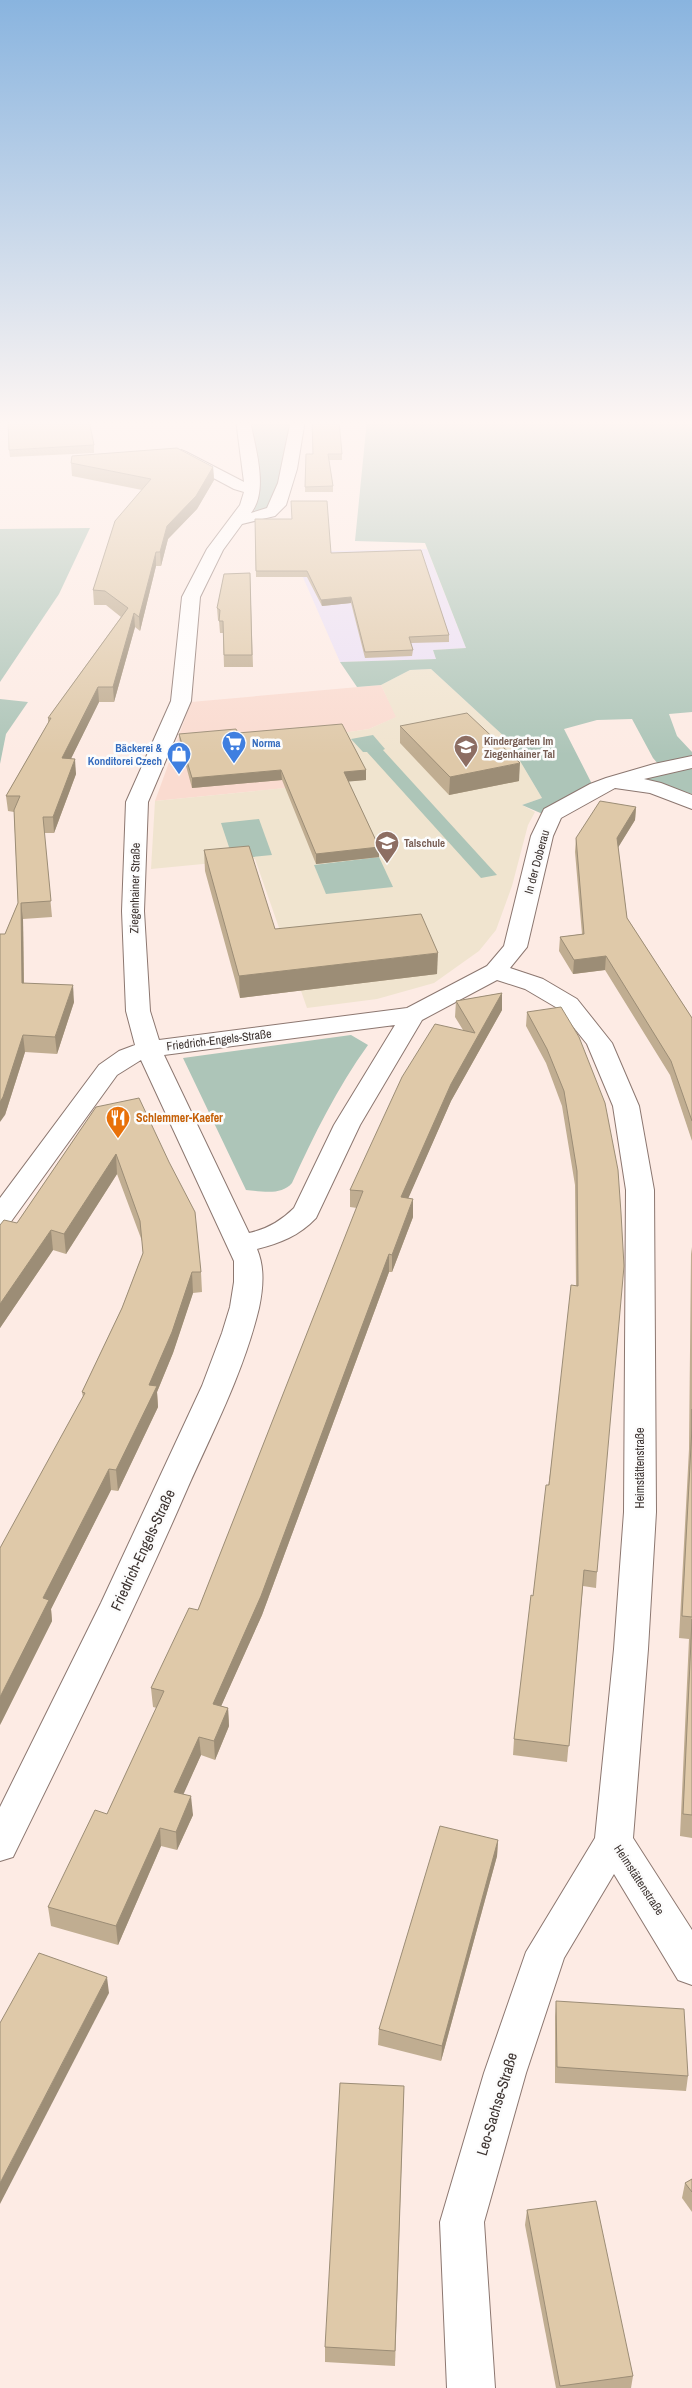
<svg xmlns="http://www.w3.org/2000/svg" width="692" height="2388" font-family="'Archivo Narrow',sans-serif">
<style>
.built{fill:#fadbd0}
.industrial{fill:#ebe0f5}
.education{fill:#f0e4cf}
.green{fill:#adc5b8}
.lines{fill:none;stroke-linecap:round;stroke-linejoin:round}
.minor-casing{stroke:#8c7770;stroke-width:2}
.minor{fill:#fff;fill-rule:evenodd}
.wall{fill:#c0ad91}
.shaded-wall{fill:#9c8d76}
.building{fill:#dfc9a9;stroke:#9c8d76}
.labels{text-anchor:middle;stroke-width:5;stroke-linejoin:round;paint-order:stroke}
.far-education-label{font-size:11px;font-weight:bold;fill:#785e54;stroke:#fcfcfc;text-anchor:start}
.far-shop-label{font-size:11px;font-weight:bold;fill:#366cbe;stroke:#fcfcfc;text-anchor:start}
.street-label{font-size:12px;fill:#3d3431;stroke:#fcfcfc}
.food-label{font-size:12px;font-weight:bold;fill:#c56008;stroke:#fcfcfc;text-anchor:start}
.near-street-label{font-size:15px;fill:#3d3431;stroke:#fcfcfc}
</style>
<rect width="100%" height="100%" fill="#fdebe4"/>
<path class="built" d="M381,685L397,717L369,729L343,733L366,780L155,801L191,702Z"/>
<path class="industrial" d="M427,549L466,648L433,650L436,659L340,662L292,552Z"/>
<path class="education" d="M431,669L507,739L542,798L522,805L535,812L528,825L512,886L496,930L479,951L434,983L377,999L307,1008L255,859L151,869L155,801L325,784L342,733L369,729L396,717L381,685L410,670Z"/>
<g class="green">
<path d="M250,420H294L275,504L253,515L260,489Z"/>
<path d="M367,420H692V712L669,714L677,736L692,752V758L659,765L653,758L632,719L597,720L564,729L593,786L564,798L545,815L522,805L542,798L507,739L431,669L410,670L381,685L357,687L340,662L436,659L433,650L466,648L425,543L355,541Z"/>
<path d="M90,528L59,594L0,682V529Z"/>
<path d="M0,699L28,702L6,734L0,764Z"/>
<path d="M373,735L385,749L383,750L497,875L481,878L367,752H363L351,739Z"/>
<path d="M692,766V794L641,778Z"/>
<path d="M259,819L272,855L233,859L221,823Z"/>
<path d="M379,857L393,887L326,894L314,865Z"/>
<path d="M351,1035L368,1045C337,1088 314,1135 292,1183C281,1196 262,1191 246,1190L183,1058Z"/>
</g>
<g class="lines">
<defs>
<path id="minor" d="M236,420H250C255,448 269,490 251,513L267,508L278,483L291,420H305L297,469L286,505L275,516L242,524L223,550L200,597L191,701L148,802L144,911L150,1011L159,1040L407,1008L487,966L504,946L531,836L544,809L590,784L606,778L654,764L692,756V768L644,779L661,783L692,795V809L650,793L615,788L561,818L553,836L527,947L510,968L543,979L577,999L612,1043L639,1106L654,1190L656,1512L648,1649L633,1838L692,1930V1985L678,1980L614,1874L564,1958L526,2073L484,2222L495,2388H447L440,2222L484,2073L526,1952L595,1838L614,1649L624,1512L626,1190L613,1106L587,1044L559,1009L525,989L497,980L422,1020L360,1125L316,1218C299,1236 280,1243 257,1249C265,1268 263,1288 259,1308C244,1371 214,1429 188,1487C134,1612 73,1734 13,1857L0,1861V1807L101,1603L202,1386L222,1333L230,1307L234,1282V1261L141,1060L117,1075L10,1223L0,1226V1198L99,1065L119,1051L135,1045L126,1011L122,911L126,802L171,701L182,597L207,549L240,505L244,492L234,489L176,458L173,455L181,450L186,452L244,482ZM395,1025L334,1125L294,1208C281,1221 267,1229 249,1233L164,1055Z"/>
</defs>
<use href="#minor" class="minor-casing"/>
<use href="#minor" class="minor"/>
</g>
<g class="wall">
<path d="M94,445V453L10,457L9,450Z"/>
<path d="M306,454H342V460H329L333,486V492H305Z"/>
<path d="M71,463L213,467L214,480L197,509L168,539L161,566H156L140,631L135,627L114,702H99L71,758L76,774L54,833H44L52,917L23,919L24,983L74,1002L57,1054L25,1052L5,1115V934L18,903L14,812L8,811L6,796L48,723V718L121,617L106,605H94L93,590L142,490L72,476Z"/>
<path d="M255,519L331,553L449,635V642L411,643L413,650L412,656L365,658L351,603L322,606L307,577H256Z"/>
<path d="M250,573L253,667H224L223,633H220L219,621L218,620L217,608Z"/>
<path d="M400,726L519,781L449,795L400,743Z"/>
<path d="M238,733L366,770V780L348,781L379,847V857L316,864L282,780L192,788L180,744L179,734Z"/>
<path d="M636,807L635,820L618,847L627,918L692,1018V1141L670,1075L605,970L573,974L559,951L560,937L582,934L575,852L576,838Z"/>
<path d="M204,850L275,929L437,974L240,998L205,871Z"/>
<path d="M502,993V1010L451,1101L408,1198L413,1217L392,1272H389L262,1615L221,1706L228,1708L229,1726L215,1760L201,1755L183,1794L193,1815L177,1850L161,1846L118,1945L51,1926L48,1907L107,1814L157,1708L153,1707L151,1688L198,1610L357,1208L350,1207V1190L463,1030L455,1017L456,1001Z"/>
<path d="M527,1012L579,1037L597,1572L596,1588L583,1586L567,1762L513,1755L514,1739L533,1596L576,1286L575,1185L562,1106L546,1063L526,1026Z"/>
<path d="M96,1107L201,1272L202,1292L193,1293L173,1353L157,1392L158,1407L118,1491L111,1490L51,1609L52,1621L0,1725L83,1397L82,1392L122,1308L143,1253L142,1241L117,1174L66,1254L53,1250L0,1328V1225L17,1223Z"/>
<path d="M692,1247V1838L680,1836L689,1639L679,1638L689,1449L691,1254Z"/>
<path d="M498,1840L497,1856L441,2061L378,2045L379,2029Z"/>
<path d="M556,2001L688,2076L686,2091L555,2083V2017Z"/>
<path d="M404,2086L395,2366L325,2362V2347Z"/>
<path d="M692,2179V2212L682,2198L685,2183Z"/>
<path d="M527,2210L633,2376L631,2388H556L525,2225Z"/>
</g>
<g class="shaded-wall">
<path d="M175,420H214L175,424Z"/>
<path d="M213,467L214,480L197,509L168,539L161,566L160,552L167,526Z"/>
<path d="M156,552V566L140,631L139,617Z"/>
<path d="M351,597V603L322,606L321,600Z"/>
<path d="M134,613L135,627L114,702L113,687Z"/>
<path d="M98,687L99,702L64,773L62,758Z"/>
<path d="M75,759L76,774L54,833L53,817Z"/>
<path d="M520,763L519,781L449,795L450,777Z"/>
<path d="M281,770L282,780L192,788V778Z"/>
<path d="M366,770V780L344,782V772Z"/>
<path d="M636,807L635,820L616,851L617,838Z"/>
<path d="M379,847V857L316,864V854Z"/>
<path d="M21,903L23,919L24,1000L22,983Z"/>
<path d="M438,953L437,974L240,998L239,976Z"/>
<path d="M606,956L605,970L573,974L574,960Z"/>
<path d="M73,985L74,1002L57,1054L55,1037Z"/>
<path d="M502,993V1010L451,1101L401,1215V1197L451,1084Z"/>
<path d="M23,1035L25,1052L5,1115L0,1122V1102Z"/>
<path d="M116,1154L117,1174L66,1254L64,1234Z"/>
<path d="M413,1199V1217L392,1272V1255Z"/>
<path d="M51,1230L53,1250L0,1328V1304Z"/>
<path d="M389,1254V1272L262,1615L214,1722L213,1704Z"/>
<path d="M192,1272L193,1293L173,1353L157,1392L158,1407L118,1491L116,1470L149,1385Z"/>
<path d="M109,1469L111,1490L51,1609L52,1621L0,1725V1697L43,1598Z"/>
<path d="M228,1708L229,1726L215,1760L214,1741Z"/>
<path d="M199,1737L201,1755L176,1811L174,1792Z"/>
<path d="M191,1796L193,1815L177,1850L176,1832Z"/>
<path d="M160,1828L161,1846L118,1945L116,1926Z"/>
<path d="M498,1840L497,1856L441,2061L442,2046Z"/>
<path d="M107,1977L109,1993L0,2204V2183Z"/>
</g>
<g class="building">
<path d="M8,420H89L94,445L9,450Z"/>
<path d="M312,420H339L342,454H328L333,486L305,487L306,454H313Z"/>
<path d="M177,448L213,467L196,496L167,526L160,552H156L139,617L134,613L113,687H98L62,758L75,759L53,817H43L51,901L21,903L22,983L73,985L55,1037L23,1035L3,1097L0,1102V934H5L18,903L14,810L20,796H6L51,718H48L128,608L105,591L93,590L115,521L151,479L71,463L72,456Z"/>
<path d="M291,501H327L331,553L421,550L449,635L409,637L413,650L365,652L351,597L321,600L307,571H256L255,519H292Z"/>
<path d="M250,573L252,655H224L223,621H219L220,610L217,608L224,574Z"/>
<path d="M467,713L520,763L450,777L400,726Z"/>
<path d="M342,724L366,770L344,772L379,847L316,854L281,770L192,778L179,734L236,729L238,733Z"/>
<path d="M600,801L636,807L617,838L627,918L692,1018V1121L671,1061L606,956L574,960L560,937L584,934L576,838Z"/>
<path d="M249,846L275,929L421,914L438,953L239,976L204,850Z"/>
<path d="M502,993L451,1084L401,1197L413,1199L392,1255L389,1254L261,1596L213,1704L228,1708L214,1741L199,1737L174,1792L191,1796L176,1832L160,1828L116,1926L48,1907L95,1810L107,1814L164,1691L151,1688L189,1608L198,1610L363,1191L350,1190L402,1077L435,1024L475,1033L456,1001Z"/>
<path d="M561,1007L579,1037L605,1103L618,1170L621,1213L624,1266L597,1572L584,1570L569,1746L514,1739L531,1595L533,1596L546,1485H549L571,1285L578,1286L577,1171L564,1091L547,1049L527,1012Z"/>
<path d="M139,1098L169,1162L195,1212L201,1272H192L172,1332L149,1385L157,1386L116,1470L109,1469L43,1598L49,1600L0,1697V1548L85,1393L82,1392L122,1308L143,1253L140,1221L116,1154L64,1234L51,1230L0,1304V1225L4,1220L17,1223L96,1107Z"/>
<path d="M692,1409V1617L682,1616L692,1427Z"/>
<path d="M692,1619V1815L683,1814Z"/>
<path d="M440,1826L498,1840L442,2046L379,2029Z"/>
<path d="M39,1953L107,1977L0,2183V2023Z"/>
<path d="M556,2001L684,2009L688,2076L557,2067Z"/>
<path d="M340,2083L404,2086L395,2351L325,2347Z"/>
<path d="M692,2179V2192L685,2183Z"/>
<path d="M596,2201L633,2376L560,2386L527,2210Z"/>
</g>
<linearGradient id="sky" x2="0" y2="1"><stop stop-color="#89b4df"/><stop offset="0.56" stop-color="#fef6f3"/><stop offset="1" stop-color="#fef6f3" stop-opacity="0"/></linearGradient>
<rect width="692" height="755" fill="url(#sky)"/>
<defs>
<symbol id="supermarket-pin" viewBox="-11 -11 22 30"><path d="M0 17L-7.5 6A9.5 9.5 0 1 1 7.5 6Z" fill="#3f7fe0" stroke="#fcfcfc"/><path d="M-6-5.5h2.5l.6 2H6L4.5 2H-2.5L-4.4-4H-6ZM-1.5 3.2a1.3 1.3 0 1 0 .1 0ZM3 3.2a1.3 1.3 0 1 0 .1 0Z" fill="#fff"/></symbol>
<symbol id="school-pin" viewBox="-11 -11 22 30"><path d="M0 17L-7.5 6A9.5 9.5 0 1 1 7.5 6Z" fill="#8d6e63" stroke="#fcfcfc"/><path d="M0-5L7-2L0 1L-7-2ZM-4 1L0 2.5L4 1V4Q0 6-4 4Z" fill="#fff"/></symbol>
<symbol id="shop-pin" viewBox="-11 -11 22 30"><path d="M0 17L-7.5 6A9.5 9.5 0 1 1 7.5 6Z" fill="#3f7fe0" stroke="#fcfcfc"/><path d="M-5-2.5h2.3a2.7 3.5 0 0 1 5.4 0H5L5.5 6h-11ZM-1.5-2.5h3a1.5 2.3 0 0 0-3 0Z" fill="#fff"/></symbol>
<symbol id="restaurant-pin" viewBox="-11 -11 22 30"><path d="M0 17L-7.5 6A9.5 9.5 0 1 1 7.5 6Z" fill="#e8710a" stroke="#fcfcfc"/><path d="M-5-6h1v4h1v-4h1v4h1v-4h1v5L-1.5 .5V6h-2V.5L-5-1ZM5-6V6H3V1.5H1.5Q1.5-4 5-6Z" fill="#fff"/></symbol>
</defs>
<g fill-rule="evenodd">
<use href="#supermarket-pin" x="220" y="729" width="28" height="38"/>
<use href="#school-pin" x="452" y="733" width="28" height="38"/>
<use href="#shop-pin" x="165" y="740" width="28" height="38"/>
<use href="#school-pin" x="373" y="829" width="28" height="38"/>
<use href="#restaurant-pin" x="104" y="1104" width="28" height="38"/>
</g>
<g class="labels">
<g class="far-education-label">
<text x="484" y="745">Kindergarten Im<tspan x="484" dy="13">Ziegenhainer Tal</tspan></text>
<text x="404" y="847">Talschule</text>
</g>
<g class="far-shop-label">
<text x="252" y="747">Norma</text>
<text x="162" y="752" text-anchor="end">Bäckerei &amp;<tspan x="162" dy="13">Konditorei Czech</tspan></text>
</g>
<g class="street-label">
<text transform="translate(537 862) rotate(-75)" y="4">In der Doberau</text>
<text transform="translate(135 888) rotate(-89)" y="4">Ziegenhainer Straße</text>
<text transform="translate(219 1040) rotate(-7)" y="4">Friedrich-Engels-Straße</text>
<text transform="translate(640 1468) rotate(-90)" y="4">Heimstättenstraße</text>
<text transform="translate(639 1880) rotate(57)" y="4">Heimstättenstraße</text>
</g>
<g class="food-label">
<text x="136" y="1122">Schlemmer-Kaefer</text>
</g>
<g class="near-street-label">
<text transform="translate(143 1550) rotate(-65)" y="5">Friedrich-Engels-Straße</text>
<text transform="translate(497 2104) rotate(-73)" y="5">Leo-Sachse-Straße</text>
</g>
</g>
</svg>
